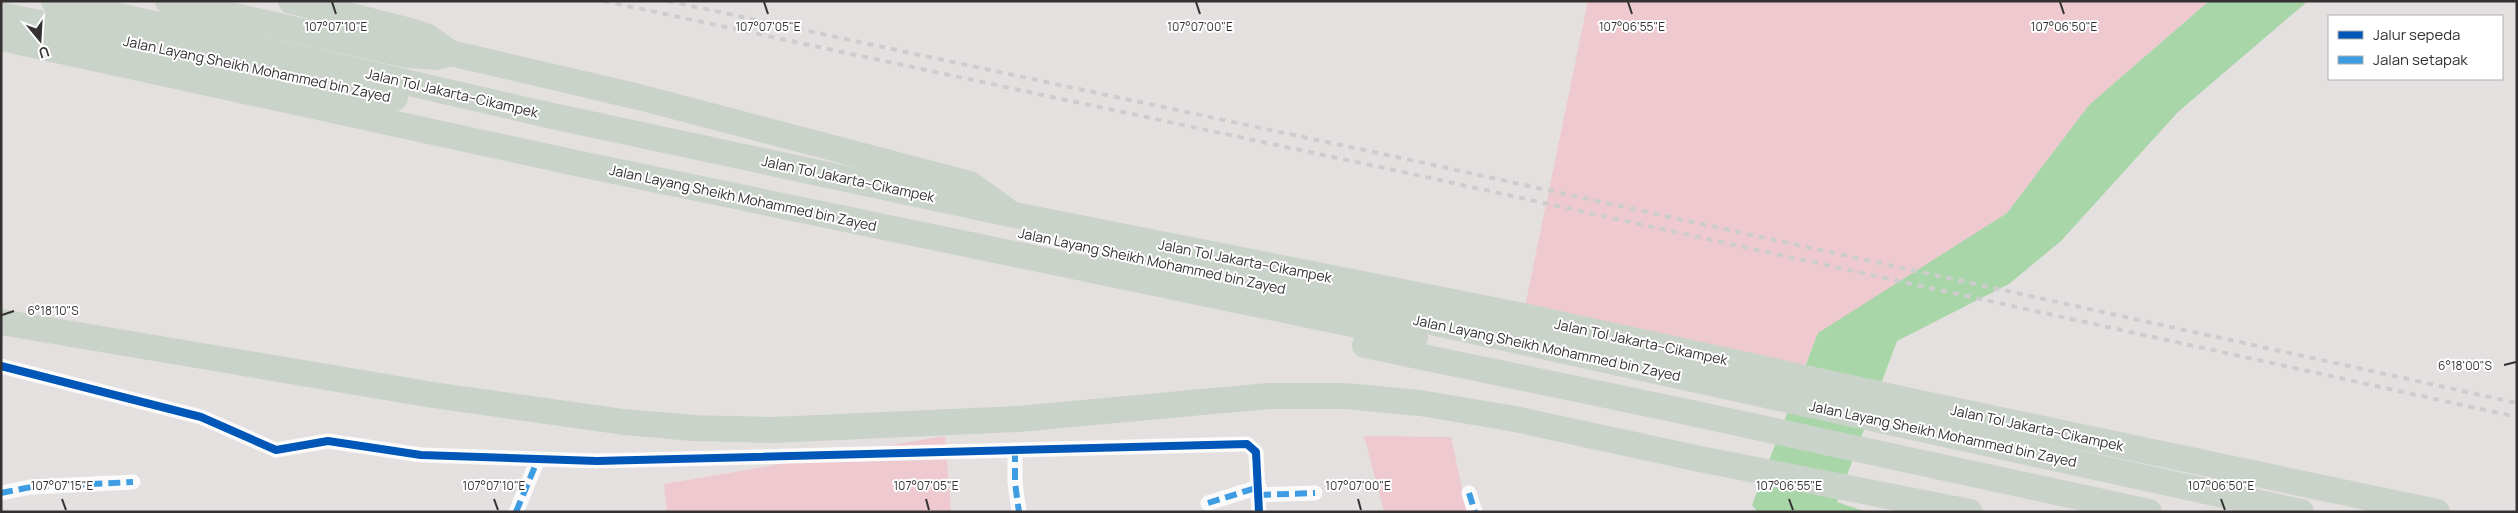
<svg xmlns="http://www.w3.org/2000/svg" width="2518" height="513" font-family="Manrope,sans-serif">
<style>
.green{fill:#eec9d0}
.water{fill:#a9d6a8}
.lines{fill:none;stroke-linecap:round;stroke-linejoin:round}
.minor{stroke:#fbfafa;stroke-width:15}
.motorway{stroke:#cad3ca;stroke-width:26}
.rail{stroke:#cecdcd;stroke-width:4;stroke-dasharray:6 6;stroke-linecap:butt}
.quiet{stroke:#3e9de2;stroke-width:6;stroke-dasharray:12 6;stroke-linecap:butt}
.cycleway-casing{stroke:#fff;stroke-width:11}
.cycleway{stroke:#0057b8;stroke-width:8}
.ticks{fill:none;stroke:#353132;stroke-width:2}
.labels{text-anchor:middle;stroke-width:4;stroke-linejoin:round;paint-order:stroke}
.street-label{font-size:14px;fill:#353132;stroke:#fff}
.ticks-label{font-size:12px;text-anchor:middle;fill:#353132;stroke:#fff;stroke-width:4;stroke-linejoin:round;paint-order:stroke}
</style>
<rect width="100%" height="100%" fill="#e5e0e0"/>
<g class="green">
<path d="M1588,1H2209L2089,105L2007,213L1818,334L1800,377L1523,316Z"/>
<path d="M945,436L951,512H667L664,484Z"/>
<path d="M1364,436L1451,437L1467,512H1384Z"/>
</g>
<path class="water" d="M2209,1H2308L2178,112L2061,241L2009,284L1897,341L1837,502L1867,512H1758L1752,505L1818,333L2007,213L2089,105Z"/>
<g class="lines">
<g class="minor">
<path d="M1,366L201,417L276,450L328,441L421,455L597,461L1247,444L1256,452L1259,512"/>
<path d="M1015,450V483L1019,512"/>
<path d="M1,493L31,487L133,482"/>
<path d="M1469,493L1475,512"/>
<path d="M1259,495L1315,493"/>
<path d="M1208,503L1259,487"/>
<path d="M516,512L538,459"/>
</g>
<g class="motorway">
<path d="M54,1L548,115L1010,214L1523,316L1901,399L2437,512"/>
<path d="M168,1L407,55L437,57L450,53L639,97L970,184L1006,210"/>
<path d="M291,1L411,31L428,37L450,53"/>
<path d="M1,15L395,98"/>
<path d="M1,38L585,165L1415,337"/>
<path d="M1097,249L2301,512"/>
<path d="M1,322L433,395L624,422L693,428L772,430L1018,419L1268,396H1344L1420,403L1515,419L1695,458L1970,512"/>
<path d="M1365,345L1687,412L2149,512"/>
</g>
<g class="rail">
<path d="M604,1L1412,174L2517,417"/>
<path d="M668,1L1415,161L2517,403"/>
</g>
<g class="quiet">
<path d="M1015,450V483L1019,512"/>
<path d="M1,493L31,487L133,482"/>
<path d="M1469,493L1475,512"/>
<path d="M1259,495L1315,493"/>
<path d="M1208,503L1259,487"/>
<path d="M516,512L538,459"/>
</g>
<defs>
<path id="cycleway" d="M1,366L201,417L276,450L328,441L421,455L597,461L1247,444L1256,452L1259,512"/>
</defs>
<use href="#cycleway" class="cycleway-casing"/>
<use href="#cycleway" class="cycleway"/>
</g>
<path class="ticks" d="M332,2L336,14M764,2L768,14M1196,2L1200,14M1628,2L1632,14M2060,2L2064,14M2,315L14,311M2504,365L2516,362M62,499L66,510M494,499L498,510M926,499L929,510M1358,499L1361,510M1789,499L1793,510M2221,499L2225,510"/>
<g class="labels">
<g class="street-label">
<text transform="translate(257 69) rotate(12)" y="5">Jalan Layang Sheikh Mohammed bin Zayed</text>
<text transform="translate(452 93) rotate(13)" y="5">Jalan Tol Jakarta–Cikampek</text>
<text transform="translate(848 179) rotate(12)" y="5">Jalan Tol Jakarta–Cikampek</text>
<text transform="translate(743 198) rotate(12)" y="5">Jalan Layang Sheikh Mohammed bin Zayed</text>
<text transform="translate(1152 261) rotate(12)" y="5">Jalan Layang Sheikh Mohammed bin Zayed</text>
<text transform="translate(1245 261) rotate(11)" y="5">Jalan Tol Jakarta–Cikampek</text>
<text transform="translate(1641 342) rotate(12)" y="5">Jalan Tol Jakarta–Cikampek</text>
<text transform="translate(1547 348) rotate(12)" y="5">Jalan Layang Sheikh Mohammed bin Zayed</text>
<text transform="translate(2037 428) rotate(12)" y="5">Jalan Tol Jakarta–Cikampek</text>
<text transform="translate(1943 434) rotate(12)" y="5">Jalan Layang Sheikh Mohammed bin Zayed</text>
</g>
</g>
<g class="ticks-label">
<text x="336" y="31">107°07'10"E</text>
<text x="768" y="31">107°07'05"E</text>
<text x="1200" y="31">107°07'00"E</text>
<text x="1632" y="31">107°06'55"E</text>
<text x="2064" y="31">107°06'50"E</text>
<text x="53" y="315">6°18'10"S</text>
<text x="2465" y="370">6°18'00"S</text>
<text x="62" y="490">107°07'15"E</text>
<text x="494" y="490">107°07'10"E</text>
<text x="926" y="490">107°07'05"E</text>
<text x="1358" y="490">107°07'00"E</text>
<text x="1789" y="490">107°06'55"E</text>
<text x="2221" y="490">107°06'50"E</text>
</g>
<rect width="2518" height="513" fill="none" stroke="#353132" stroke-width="5"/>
<rect x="2328" y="15" width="175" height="65" fill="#ffffff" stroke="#aeadad"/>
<rect x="2338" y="31" width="25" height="8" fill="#0057b8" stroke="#aeadad"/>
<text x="2373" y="40" font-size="15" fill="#353132">Jalur sepeda</text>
<rect x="2338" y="56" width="25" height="8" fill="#3e9de2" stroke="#aeadad"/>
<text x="2373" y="65" font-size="15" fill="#353132">Jalan setapak</text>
<g transform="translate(40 40) rotate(162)" stroke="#ffffff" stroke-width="4" paint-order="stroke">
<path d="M0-4L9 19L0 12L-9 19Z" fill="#353132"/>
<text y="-8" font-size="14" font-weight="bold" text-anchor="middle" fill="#353132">U</text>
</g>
</svg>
